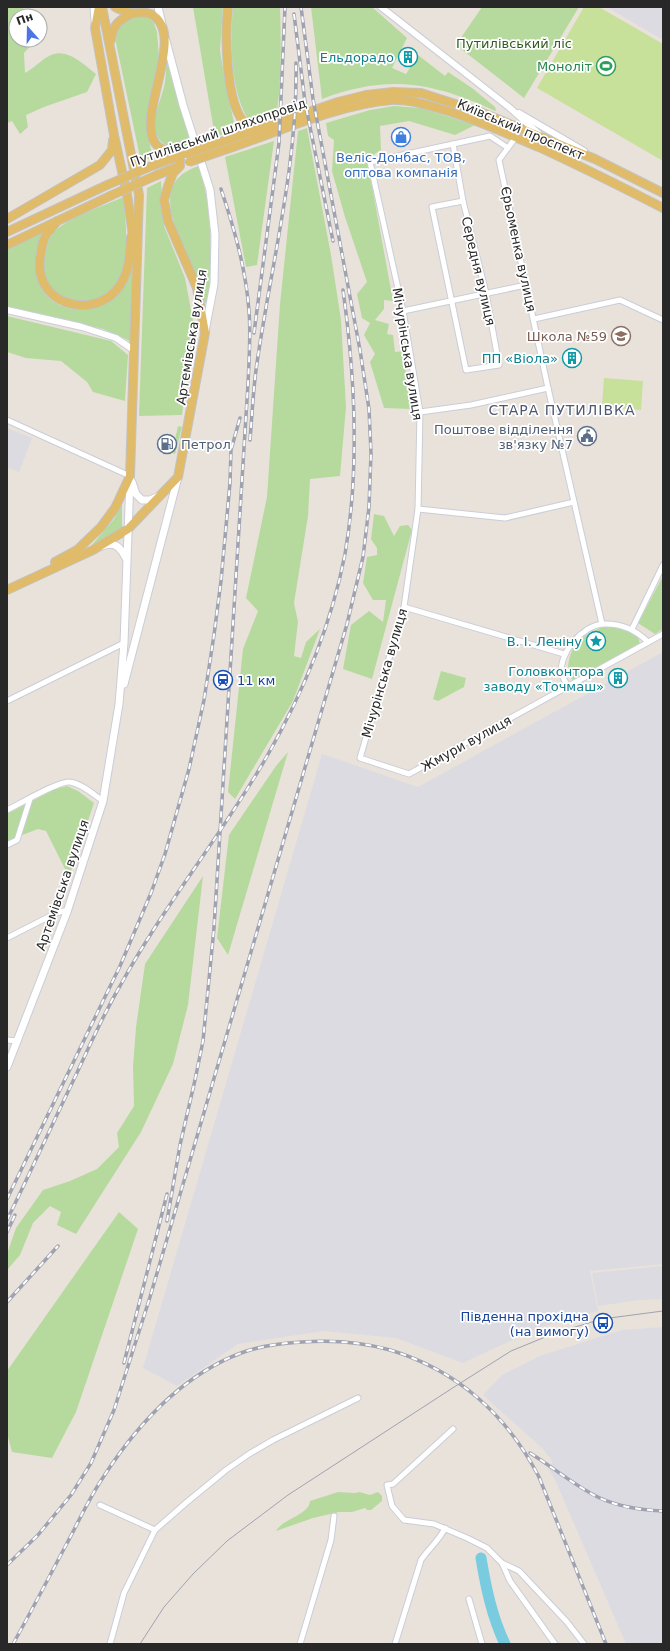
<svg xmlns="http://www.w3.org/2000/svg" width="670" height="1651" font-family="'DejaVu Sans',sans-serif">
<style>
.industrial{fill:#dcdbe2}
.green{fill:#b6da9d}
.pitch{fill:#c7e09a}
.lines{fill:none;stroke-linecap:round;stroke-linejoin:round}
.river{stroke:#79cce0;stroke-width:11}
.minor-casing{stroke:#cacdd8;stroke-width:7}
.tertiary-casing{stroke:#cacdd8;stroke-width:8}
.secondary-casing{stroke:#cacdd8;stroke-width:9}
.primary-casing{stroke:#c3c3c3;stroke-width:10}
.minor{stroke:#fff;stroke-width:5}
.tertiary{stroke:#fff;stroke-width:6}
.secondary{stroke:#fff;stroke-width:7}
.primary{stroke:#e0bb69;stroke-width:8}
.tram{stroke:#9fa2b0;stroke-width:1}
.rail-casing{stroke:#9fa2b0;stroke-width:3.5}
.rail{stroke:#fff;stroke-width:2;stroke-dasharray:6;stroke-linecap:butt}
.primary-bridge-casing{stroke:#c3c3c3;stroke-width:10;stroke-linecap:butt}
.primary-bridge{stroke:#e0bb69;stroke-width:8}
.labels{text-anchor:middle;stroke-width:3.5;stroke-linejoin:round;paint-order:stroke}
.park-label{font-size:13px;fill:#325c21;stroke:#fff}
.culture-label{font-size:13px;fill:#0d838f;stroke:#fff;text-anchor:end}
.leisure-label{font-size:13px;fill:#27864d;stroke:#fff;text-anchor:end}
.street-label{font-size:13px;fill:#282828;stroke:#fff}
.shop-label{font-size:13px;fill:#366cbe;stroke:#fff}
.education-label{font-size:13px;fill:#785e54;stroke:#fff;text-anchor:end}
.service-label{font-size:13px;fill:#4e5e75;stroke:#fff;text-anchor:end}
.transit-label{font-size:13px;fill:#164399;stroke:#fff;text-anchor:start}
.neighbourhood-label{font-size:14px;letter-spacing:1px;fill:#4e5773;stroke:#fff}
</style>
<rect width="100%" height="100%" fill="#e9e2db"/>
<g class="industrial">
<path d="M607,7H663V40Z"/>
<path d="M7,428L32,438L19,472L7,467Z"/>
<path d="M663,652V1264L590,1271L598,1311L538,1328L463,1363L396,1338L324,1331L238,1344L177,1386L143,1368L322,754L418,787Z"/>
<path d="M663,1266V1299L639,1300L598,1306L592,1273Z"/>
<path d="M663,1327V1644H626L556,1482L548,1468L553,1462L542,1448L483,1395L502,1375L540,1356L622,1330Z"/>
</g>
<g class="green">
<path d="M7,7H23L24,10L21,16H16V40H32L34,42L24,53L25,73C34,68 42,59 51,55C68,48 84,65 96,74L87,92L44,107L26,115L28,127L20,134L12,121L7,123Z"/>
<path d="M193,7H223L220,50L226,88L234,122L230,132L215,137Z"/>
<path d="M233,7H280C281,43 282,81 276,117L263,122L248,119C230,91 230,39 233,7Z"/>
<path d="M311,7H372L407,38L392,68L406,74L418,55L445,76L448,72L472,88L495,107L496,110L495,111C432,82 388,74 322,99Z"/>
<path d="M482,7H579L524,98L456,45Z"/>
<path d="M141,15L149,18L154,23L157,32L159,57L155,87L146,128L152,154L150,158L141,162L116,43C117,26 123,18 141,15Z"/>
<path d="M167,58L178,100L192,145C181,148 173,151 163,143C145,129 162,100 165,82C166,74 166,66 167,58Z"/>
<path d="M394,106L421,108L475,125L455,135L409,121L380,126L381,150L367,159L393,301L384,300V309L375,320L389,324L387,334L393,335L395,352L403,351L411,409L384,408L370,362L375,354L364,335L370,323L362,318L357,294L367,282L345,217L332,171L334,140L328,136L326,123L370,110Z"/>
<path d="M307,128L331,255L341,320L346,407L340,476L310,479L308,516L294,603L298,622L294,656L301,658L306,642L320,629L293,701L235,799L228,792L243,649L258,611L246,598L267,497L280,304L298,131Z"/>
<path d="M274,141L257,265L246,267L225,157Z"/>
<path d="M199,166C213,211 212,257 208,304H206C200,293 196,277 191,264C177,231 148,182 199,166Z"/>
<path d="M161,181L164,226L185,278L194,326L182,415L139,416L147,188Z"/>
<path d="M123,197C126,222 130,255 119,278C109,302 70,310 52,291C43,281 43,268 45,256C47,247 48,238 55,231C69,217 104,206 123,197Z"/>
<path d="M48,230C45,234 42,238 39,243C36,248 36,257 36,264C33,323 123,326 132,265H133L132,342L103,329L7,308V250Z"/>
<path d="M7,316L111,341L128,355L125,401L93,392L87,382L61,361L26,358L7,352Z"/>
<path d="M178,426L182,427L175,454L172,453Z"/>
<path d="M122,503V529L90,547L114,519Z"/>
<path d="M374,514L384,516L394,536L400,526L408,525L412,530L372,679L343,669L351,625L369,611L383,622L386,600H373L363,583L367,557L377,555V548L371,539Z"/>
<path d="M663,576V629L655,634L638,623Z"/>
<path d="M605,626L621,629L631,632L638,636L640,644L573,680L568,675C567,646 580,636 605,626Z"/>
<path d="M441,671L466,678L464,687L438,701L433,699Z"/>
<path d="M288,752L228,955L217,938L229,835L276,766Z"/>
<path d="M67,786L78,791L94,803L69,877L46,831L38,829L7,841V814L55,789Z"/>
<path d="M203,876L188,1005L173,1064L141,1132L76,1234L57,1225L61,1212L50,1206L33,1223L20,1255L7,1270V1254L16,1228L43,1190L70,1181L97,1169L119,1147L117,1133L134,1106L133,1067L136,1027L145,964Z"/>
<path d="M119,1212L138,1229L76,1412L52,1458L12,1452L7,1433V1371Z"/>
<path d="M338,1492L355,1493L359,1492L370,1495L378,1492L382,1496V1501L371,1510H367L365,1508L352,1512H339L313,1518L276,1531C284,1518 309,1515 310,1501Z"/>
</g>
<g class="pitch">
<path d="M584,7H599L663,44V161L537,88Z"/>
<path d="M604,378L643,381L641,410L602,407Z"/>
</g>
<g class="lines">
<path class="river" d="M481,1558C486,1588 492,1617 505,1644"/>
<defs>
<g id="minor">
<path d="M516,137L499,160L548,388L602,624"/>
<path d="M453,144L463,201"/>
<path d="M508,148L490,136L370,162L403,311L420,412L418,509L404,607L360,758L409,774L663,634"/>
<path d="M463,201L486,293L499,365L466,370L432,207Z"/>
<path d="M403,311L526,285"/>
<path d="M534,319L620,300L663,320"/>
<path d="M420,412L471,405L548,388"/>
<path d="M7,420L130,476"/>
<path d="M418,509L505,518L574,502"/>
<path d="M404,607L564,654"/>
<path d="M632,629L663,565"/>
<path d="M568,686C566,683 563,678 562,675C557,654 583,625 603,624C621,623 636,630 648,642"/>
<path d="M7,701L124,643"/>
<path d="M7,810C18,805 60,780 70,782C82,784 93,794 103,801"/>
<path d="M7,845L17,840L30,799"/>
<path d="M7,938L56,913L64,911L67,912"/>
<path d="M7,1040L17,1041"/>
<path d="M453,1429L393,1484L387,1485L392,1506L404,1520L434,1524L467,1538L487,1548L502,1563L519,1571L567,1622L584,1644"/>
<path d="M100,1505L155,1530"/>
<path d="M502,1563L510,1581L555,1644"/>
<path d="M469,1599L482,1644"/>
<path d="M110,1644L124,1593L155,1530L187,1502L226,1470L249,1454L273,1440L358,1398"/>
<path d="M300,1644L331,1540L334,1516"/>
<path d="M395,1644L421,1560C428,1549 439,1541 445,1528"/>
</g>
<g id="tertiary">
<path d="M381,7L510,108L539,134"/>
<path d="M519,113L584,151"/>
<path d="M547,142L568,158"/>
<path d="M7,310L82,327L116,338L135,351"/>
</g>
<g id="secondary">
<path d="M94,7L95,21"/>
<path d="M158,7L162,24"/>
<path d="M166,41L183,105L210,190L215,235L214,284L205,331"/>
<path d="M132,482L136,494L142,500H150L159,496"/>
<path d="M102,546C115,541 120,547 126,558"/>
<path d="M124,684L178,477"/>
<path d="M7,1067L67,912L103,801L119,704L124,643L130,478"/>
</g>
<g id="primary">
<path d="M99,7L95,28L114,135L127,194L134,243"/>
<path d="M228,7C225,33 225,106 246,124C249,127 256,128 260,129"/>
<path d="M111,40C113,24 119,20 133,13"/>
<path d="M230,139L338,102L366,95L393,92L421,93L480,112L595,159L663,193"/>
<path d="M233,147C282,130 341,104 392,100C411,99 430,106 448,111C480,121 510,135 541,148C582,167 622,187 663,208"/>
<path d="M154,165L180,156"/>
<path d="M157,175L177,167"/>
<path d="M7,219L100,165L112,150L113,140"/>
<path d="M57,221C54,226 49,230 46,235C42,242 41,252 40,259C34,310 105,322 124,278C130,265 130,251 131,237"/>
<path d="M7,232L107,185"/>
<path d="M7,245L110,196"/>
<path d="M55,562L77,550L101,527L115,508L130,476L139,195L102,7"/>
<path d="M7,590L93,550L128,529L178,477L205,333L197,288L168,221L164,200L168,186L173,173L180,166V160C175,152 161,152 155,143C136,113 188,34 151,14C144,11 139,13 132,13C126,12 121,10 115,7"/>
</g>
</defs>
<use href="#minor" class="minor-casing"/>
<use href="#tertiary" class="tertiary-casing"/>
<use href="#secondary" class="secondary-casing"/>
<use href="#primary" class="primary-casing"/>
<use href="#minor" class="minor"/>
<use href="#tertiary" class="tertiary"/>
<use href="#secondary" class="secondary"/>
<use href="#primary" class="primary"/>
<path class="tram" d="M140,1644L164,1607L193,1574L227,1541L288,1495L451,1389L511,1351L555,1333L602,1319L663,1311"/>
<defs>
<g id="rail">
<path d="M294,14L305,102L333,241"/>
<path d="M254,333L279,143L285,7"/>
<path d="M250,440C252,416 253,393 256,370C270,268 298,167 296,63"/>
<path d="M7,1199L120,966L151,893L165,854L189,769L204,700L214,635L221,581L230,483L231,450L240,418"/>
<path d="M7,1220C30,1173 52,1125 75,1077C89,1047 103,1015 120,986C163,907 221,836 266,758C302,695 331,627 345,554C360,468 355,376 343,290"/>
<path d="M167,1221L180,1145L195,1080L203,1041L214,928L248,384C249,360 251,335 249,311C246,269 234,228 221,189"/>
<path d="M7,1232L15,1215"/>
<path d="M7,1302L58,1246"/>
<path d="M124,1363L167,1194"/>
<path d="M530,1453C551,1466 570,1482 592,1494C613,1506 639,1510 663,1511"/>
<path d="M7,1565L38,1535L71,1495L91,1463L114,1410L150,1297L347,624L363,557L369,507L371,453L369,409L360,350L313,99L301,7"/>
<path d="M13,1644C31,1612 48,1579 65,1547C78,1523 89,1498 104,1476C137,1425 183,1375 241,1353C260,1346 282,1343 302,1342C331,1340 362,1342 390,1350C457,1370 507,1415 539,1477L606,1644"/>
</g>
</defs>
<use href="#rail" class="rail-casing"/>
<use href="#rail" class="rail"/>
<defs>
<g id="primary-bridge">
<path d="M186,154L230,139"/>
<path d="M189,162L233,147"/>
<path d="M107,185L154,165"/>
<path d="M110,196L157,175"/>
</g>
</defs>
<use href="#primary-bridge" class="primary-bridge-casing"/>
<use href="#primary-bridge" class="primary-bridge"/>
</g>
<defs>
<symbol id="building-ring" viewBox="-11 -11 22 22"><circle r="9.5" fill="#fff" stroke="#0f9aa8" stroke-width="1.5"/><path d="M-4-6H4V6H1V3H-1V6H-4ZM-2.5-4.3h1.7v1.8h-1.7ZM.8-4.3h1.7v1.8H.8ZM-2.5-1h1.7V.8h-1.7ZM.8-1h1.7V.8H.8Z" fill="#0f9aa8"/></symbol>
<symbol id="stadium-ring" viewBox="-11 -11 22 22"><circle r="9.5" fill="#fff" stroke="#2e9e5b" stroke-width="1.5"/><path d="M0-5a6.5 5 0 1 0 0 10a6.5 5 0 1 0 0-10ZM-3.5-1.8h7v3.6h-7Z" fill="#2e9e5b"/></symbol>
<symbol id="shop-ring" viewBox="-11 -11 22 22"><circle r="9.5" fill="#fff" stroke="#3f7fe0" stroke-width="1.5"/><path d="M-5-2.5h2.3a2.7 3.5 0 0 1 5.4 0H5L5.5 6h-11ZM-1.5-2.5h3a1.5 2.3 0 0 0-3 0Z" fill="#3f7fe0"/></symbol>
<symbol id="school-ring" viewBox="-11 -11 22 22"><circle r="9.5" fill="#fff" stroke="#8d6e63" stroke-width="1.5"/><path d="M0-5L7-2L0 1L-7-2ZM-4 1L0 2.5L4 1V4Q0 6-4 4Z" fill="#8d6e63"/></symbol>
<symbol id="civic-ring" viewBox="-11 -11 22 22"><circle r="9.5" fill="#fff" stroke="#5c6f8a" stroke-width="1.5"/><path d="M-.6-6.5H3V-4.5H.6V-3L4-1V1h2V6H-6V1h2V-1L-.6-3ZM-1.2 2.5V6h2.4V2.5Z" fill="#5c6f8a"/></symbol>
<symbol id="fuel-ring" viewBox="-11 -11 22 22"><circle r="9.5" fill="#fff" stroke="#5c6f8a" stroke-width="1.5"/><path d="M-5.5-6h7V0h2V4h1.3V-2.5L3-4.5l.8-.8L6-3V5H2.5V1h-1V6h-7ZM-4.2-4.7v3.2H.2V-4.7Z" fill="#5c6f8a"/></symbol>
<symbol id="sight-ring" viewBox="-11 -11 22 22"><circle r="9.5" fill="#fff" stroke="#0f9aa8" stroke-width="1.5"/><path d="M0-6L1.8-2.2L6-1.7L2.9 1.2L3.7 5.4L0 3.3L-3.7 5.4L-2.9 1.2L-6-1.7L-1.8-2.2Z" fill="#0f9aa8"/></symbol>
<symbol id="station-ring" viewBox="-11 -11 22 22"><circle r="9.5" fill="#fff" stroke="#1a4fb4" stroke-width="1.5"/><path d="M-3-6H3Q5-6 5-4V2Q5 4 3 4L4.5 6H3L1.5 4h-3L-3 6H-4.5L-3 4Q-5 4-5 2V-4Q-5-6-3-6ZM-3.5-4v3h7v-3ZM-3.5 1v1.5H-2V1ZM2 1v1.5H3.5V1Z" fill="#1a4fb4"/></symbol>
<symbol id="bus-ring" viewBox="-11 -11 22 22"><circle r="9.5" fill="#fff" stroke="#1a4fb4" stroke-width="1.5"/><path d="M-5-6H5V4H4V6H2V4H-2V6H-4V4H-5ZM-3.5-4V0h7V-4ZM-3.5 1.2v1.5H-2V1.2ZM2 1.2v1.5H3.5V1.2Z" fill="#1a4fb4"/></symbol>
</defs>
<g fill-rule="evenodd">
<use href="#building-ring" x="397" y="46" width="22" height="22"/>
<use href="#stadium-ring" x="595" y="55" width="22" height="22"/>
<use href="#shop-ring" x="390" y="126" width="22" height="22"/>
<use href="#school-ring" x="610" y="325" width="22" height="22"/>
<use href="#building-ring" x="561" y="347" width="22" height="22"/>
<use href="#civic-ring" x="576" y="425" width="22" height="22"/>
<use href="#fuel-ring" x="156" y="433" width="22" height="22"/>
<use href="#sight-ring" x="585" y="630" width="22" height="22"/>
<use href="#building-ring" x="607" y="667" width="22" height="22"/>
<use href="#station-ring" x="212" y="669" width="22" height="22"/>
<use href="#bus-ring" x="592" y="1312" width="22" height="22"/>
</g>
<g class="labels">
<g class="park-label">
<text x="514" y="48">Путилівський ліс</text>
</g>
<g class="culture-label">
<text x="394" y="62">Ельдорадо</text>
<text x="558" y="363">ПП «Віола»</text>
<text x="582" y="646">В. І. Леніну</text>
<text x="604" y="676">Головконтора<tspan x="604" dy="15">заводу «Точмаш»</tspan></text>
</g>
<g class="leisure-label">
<text x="592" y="71">Моноліт</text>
</g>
<g class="street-label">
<text transform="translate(521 129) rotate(23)" y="5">Київський проспект</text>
<text transform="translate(218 132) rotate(-19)" y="5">Путилівський шляхопровід</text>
<text transform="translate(519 249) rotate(78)" y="5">Єрьоменка вулиця</text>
<text transform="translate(479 271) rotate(77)" y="5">Середня вулиця</text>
<text transform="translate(191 337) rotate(-81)" y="5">Артемівська вулиця</text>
<text transform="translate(408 354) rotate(81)" y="5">Мічурінська вулиця</text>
<text transform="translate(384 673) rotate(-74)" y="5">Мічурінська вулиця</text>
<text transform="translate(466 743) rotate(-29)" y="5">Жмури вулиця</text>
<text transform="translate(62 885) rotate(-71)" y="5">Артемівська вулиця</text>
</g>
<g class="shop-label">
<text x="401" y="162">Веліс-Донбас, ТОВ,<tspan x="401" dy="15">оптова компанія</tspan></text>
</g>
<g class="education-label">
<text x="607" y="341">Школа №59</text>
</g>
<g class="service-label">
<text x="573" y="434">Поштове відділення<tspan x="573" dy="15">зв'язку №7</tspan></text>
<text x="181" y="449" text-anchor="start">Петрол</text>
</g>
<g class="transit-label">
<text x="237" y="685">11 км</text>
<text x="589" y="1321" text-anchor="end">Південна прохідна<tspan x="589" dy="15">(на вимогу)</tspan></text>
</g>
<g class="neighbourhood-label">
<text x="562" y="415">СТАРА ПУТИЛІВКА</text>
</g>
</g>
<rect width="670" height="1651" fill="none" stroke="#282828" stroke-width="16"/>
<g transform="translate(28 28) rotate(340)"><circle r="19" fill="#ffffff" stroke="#a9a9a9"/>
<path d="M0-3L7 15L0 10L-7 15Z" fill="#4c74e5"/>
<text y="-6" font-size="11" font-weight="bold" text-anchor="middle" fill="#282828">Пн</text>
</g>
</svg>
